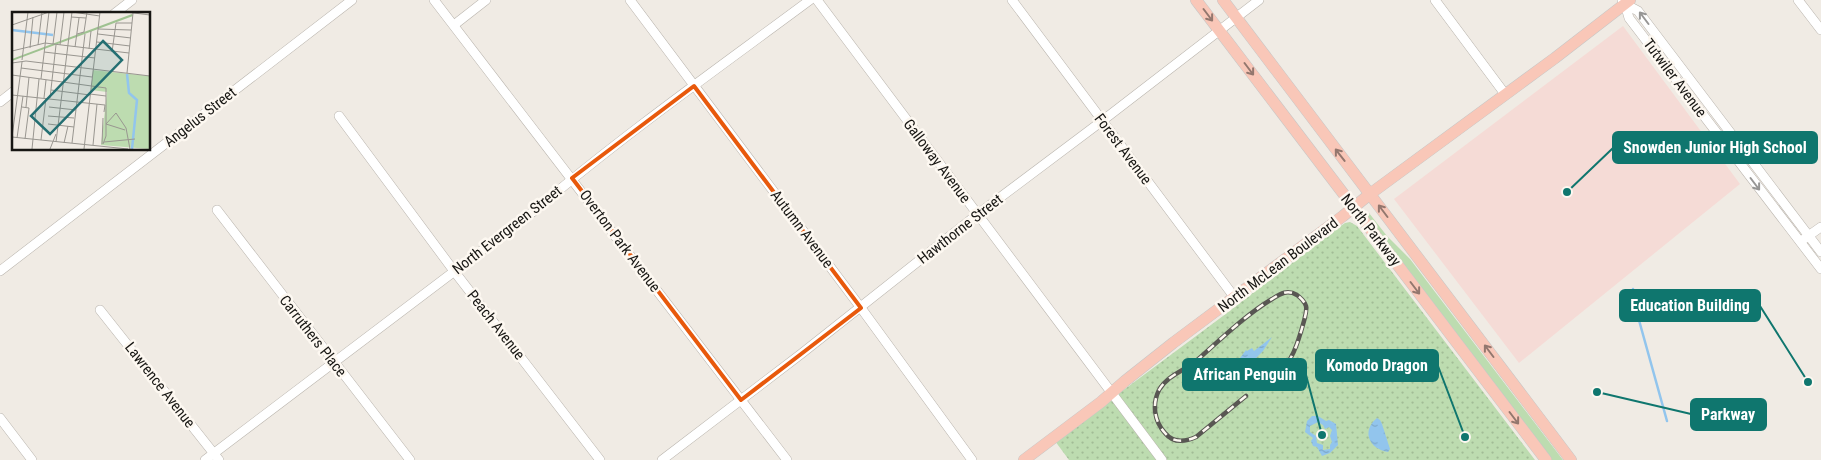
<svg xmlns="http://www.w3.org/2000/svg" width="1821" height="460" font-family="'Roboto Condensed',sans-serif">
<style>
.education{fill:#f5dbd6}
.grass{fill:#bddcb0}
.park{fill:url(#park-dots)}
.water{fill:url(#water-ripples);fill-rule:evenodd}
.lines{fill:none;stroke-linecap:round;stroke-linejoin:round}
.stream{stroke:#92c5ed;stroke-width:2.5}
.minor-casing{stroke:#b9b4ad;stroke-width:10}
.major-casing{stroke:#c7c7c6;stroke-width:12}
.minor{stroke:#fff;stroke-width:9}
.major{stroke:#f9c7b8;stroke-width:11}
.rail-casing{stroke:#595753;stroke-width:4.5}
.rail{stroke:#fdf8f1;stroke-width:2.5;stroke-dasharray:8;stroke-linecap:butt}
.oneway{stroke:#93776e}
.oneway2{stroke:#979695}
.marked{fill:none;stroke:#e8590c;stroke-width:4;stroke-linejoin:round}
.labels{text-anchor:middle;stroke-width:5;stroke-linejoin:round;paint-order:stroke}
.street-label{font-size:15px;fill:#171613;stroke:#fdf8f1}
.inset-river{fill:none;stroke:#92c5ed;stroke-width:2.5}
.inset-road{fill:none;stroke:#999690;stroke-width:1}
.view{fill:#246f72;fill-opacity:0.15;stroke:#246f72;stroke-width:2.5}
.inset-edge{fill:none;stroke:#171613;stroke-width:2.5}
.leader{fill:none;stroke:#0f766e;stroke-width:2}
.callout-dot{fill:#0f766e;stroke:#fdf8f1;stroke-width:2}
.callout{fill:#0f766e;stroke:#0f766e;stroke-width:2}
.callout-label{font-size:16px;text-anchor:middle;font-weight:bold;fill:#fff}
</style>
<defs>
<pattern id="park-dots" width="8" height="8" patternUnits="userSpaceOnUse" patternTransform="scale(1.25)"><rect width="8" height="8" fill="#bddcb0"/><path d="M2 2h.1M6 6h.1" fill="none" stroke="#a2bc96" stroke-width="1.8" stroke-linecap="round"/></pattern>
<pattern id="water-ripples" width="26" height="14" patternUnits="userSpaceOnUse" patternTransform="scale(1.25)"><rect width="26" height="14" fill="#92c5ed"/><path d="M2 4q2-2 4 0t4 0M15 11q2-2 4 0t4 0" fill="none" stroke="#7da8ca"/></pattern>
</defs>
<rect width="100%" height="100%" fill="#f0ebe4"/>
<path class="education" d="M1623,26L1740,184L1519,363L1394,199Z"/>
<path class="grass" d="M1369,213L1387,236L1410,259L1563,460H1551L1365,215Z"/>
<path class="park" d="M1350,222L1357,226L1535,460H1069L1055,441L1223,316L1335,230L1345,223Z"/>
<g class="water">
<path d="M1272,337L1263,351L1253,361C1255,374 1246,372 1237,375C1233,376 1228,379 1224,380L1221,374L1237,362L1246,350L1247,351L1252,348L1254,351Z"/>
<path d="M1312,416H1318L1326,421L1329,420L1336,424L1338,445L1330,453L1322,456L1317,447L1313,446L1311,441L1313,438L1305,432L1307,421ZM1318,422L1323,425L1325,429L1329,427L1332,430L1330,436L1332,442L1330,445V449L1323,450V445L1317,443L1316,436L1310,432V426Z"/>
<path d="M1377,418L1380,420L1382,424L1390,449L1388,452C1369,449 1361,431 1377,418Z"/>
</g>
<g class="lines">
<path class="stream" d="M1633,289L1637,313L1667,421"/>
<defs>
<g id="minor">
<path d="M434,0L787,460"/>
<path d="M630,0L861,308L972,460"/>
<path d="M817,0L1162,460"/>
<path d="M1012,0L1235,298"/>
<path d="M1435,0L1505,94"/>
<path d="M1622,0L1625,4L1629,18L1821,269"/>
<path d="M1798,0L1821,30"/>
<path d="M1625,4L1638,11L1821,252"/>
<path d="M114,14L132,0"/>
<path d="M454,25L486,0"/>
<path d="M0,102L14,91"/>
<path d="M339,116L454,271L600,460"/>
<path d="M217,210L410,460"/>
<path d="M1804,239L1821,227"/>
<path d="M0,271L352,0"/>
<path d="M100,310L219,460"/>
<path d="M0,418L32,460"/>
<path d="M205,460L534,211C622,136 717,69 810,0"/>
<path d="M662,460L801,354L978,214L1102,121L1259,0"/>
</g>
<g id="major">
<path d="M1196,0L1546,460"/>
<path d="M1223,0L1571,460"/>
<path d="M1024,460L1101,402L1125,381L1173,343L1343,216L1370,194L1555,58L1630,0"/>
</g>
</defs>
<use href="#minor" class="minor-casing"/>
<use href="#major" class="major-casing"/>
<use href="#minor" class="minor"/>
<use href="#major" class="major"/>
<defs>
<path id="rail" d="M1246,396L1196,437C1185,442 1173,443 1165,433C1154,421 1152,404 1159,390C1167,376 1183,371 1195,362C1220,340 1244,316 1272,299C1280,294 1287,289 1297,295C1300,297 1305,302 1306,306C1307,311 1305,317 1304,321C1298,343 1292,363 1275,378"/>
</defs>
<use href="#rail" class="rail-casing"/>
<use href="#rail" class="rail"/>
</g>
<defs><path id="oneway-shaft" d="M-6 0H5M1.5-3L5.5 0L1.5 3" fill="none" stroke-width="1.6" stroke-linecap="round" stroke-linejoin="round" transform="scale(1.25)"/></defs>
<g class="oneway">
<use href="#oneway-shaft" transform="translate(1208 15) rotate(53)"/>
<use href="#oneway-shaft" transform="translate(1249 69) rotate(53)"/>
<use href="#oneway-shaft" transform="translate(1340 155) rotate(-128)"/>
<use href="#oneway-shaft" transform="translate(1383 211) rotate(-127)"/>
<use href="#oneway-shaft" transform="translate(1415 288) rotate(53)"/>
<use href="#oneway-shaft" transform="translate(1489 351) rotate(-127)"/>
<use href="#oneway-shaft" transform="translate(1514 418) rotate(53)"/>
</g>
<g class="oneway2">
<use href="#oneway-shaft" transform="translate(1644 18) rotate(-127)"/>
<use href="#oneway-shaft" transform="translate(1755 184) rotate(53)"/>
</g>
<path class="marked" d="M694,86L861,308L741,400L572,178Z"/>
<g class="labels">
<g class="street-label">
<text transform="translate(1675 78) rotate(53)" y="5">Tutwiler Avenue</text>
<text transform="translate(200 117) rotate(-38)" y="5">Angelus Street</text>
<text transform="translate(1123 149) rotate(53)" y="5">Forest Avenue</text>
<text transform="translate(937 161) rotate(53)" y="5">Galloway Avenue</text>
<text transform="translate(802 229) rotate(53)" y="5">Autumn Avenue</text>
<text transform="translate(960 229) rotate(-38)" y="5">Hawthorne Street</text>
<text transform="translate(507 230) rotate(-38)" y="5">North Evergreen Street</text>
<text transform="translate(1371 230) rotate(52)" y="5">North Parkway</text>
<text transform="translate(620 241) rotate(53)" y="5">Overton Park Avenue</text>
<text transform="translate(1278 265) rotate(-37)" y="5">North McLean Boulevard</text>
<text transform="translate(496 325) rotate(52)" y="5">Peach Avenue</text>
<text transform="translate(313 336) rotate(52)" y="5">Carruthers Place</text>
<text transform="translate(160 385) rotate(52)" y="5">Lawrence Avenue</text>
</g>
</g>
<g transform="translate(12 12)">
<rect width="138" height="138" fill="#f0ebe4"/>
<path d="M120,2L121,4L0,49V47Z" fill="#9fc291"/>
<path d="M81,58L137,64V137L89,133L95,80L79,78Z" fill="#bddcb0"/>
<path d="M137,83V112L133,134L123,128L121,95L123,88Z" fill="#bddcb0"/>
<path class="inset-river" d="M0,18L41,23M115,62L117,81L125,88L120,137"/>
<path class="inset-road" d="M60,0L88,4M114,0L138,3M59,5L74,6M0,13L37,0M86,17L119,18M65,22L72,20L75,0M86,22L119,26M85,30L118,34M41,32L45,0M26,33L30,0M48,33L52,0M63,35L67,6M18,36L21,5M77,37L79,19M0,39L33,31L117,41M32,40L83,46M100,40L104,11H120M10,48L16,0M0,51L14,49L138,64M9,56L80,65M115,61L121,1M0,63L94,76V124L91,132M29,67L37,0M39,78L78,83M78,82L94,84M0,83L93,93L92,100M32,86L34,68M38,86L44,33M10,95L17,96L13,127M14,95L17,65M37,95L64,98M36,104L62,106M36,112L62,115M94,112L104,101L114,116L118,137M94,112L113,118M0,125L10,50M0,125L116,137M5,126L11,84M29,128L34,86M44,130L60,0M92,130L123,127M52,131L56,114M60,131L73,22M90,132L91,106M81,133L85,92M20,137L27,67M38,137L44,122M72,137L88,0"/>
<path class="view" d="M91,29L110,48L38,122L19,104Z"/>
<rect width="138" height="138" class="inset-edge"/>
</g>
<path class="leader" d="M1567 192L1613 148M1808 382L1760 306M1465 437L1438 366M1322 435L1306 375M1597 392L1691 414"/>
<g class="callout-dot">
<circle cx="1567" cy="192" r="5"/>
<circle cx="1808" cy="382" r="5"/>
<circle cx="1465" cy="437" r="5"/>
<circle cx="1322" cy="435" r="5"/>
<circle cx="1597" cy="392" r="5"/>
</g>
<g class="callout">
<rect x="1613" y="132" width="204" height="31" rx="5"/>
<rect x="1620" y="290" width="140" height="31" rx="5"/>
<rect x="1316" y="350" width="122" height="31" rx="5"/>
<rect x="1183" y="359" width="123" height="31" rx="5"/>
<rect x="1691" y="399" width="75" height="31" rx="5"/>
</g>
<g class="callout-label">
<text x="1715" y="153">Snowden Junior High School</text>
<text x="1690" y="311">Education Building</text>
<text x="1377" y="371">Komodo Dragon</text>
<text x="1245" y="380">African Penguin</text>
<text x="1728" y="420">Parkway</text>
</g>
</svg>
